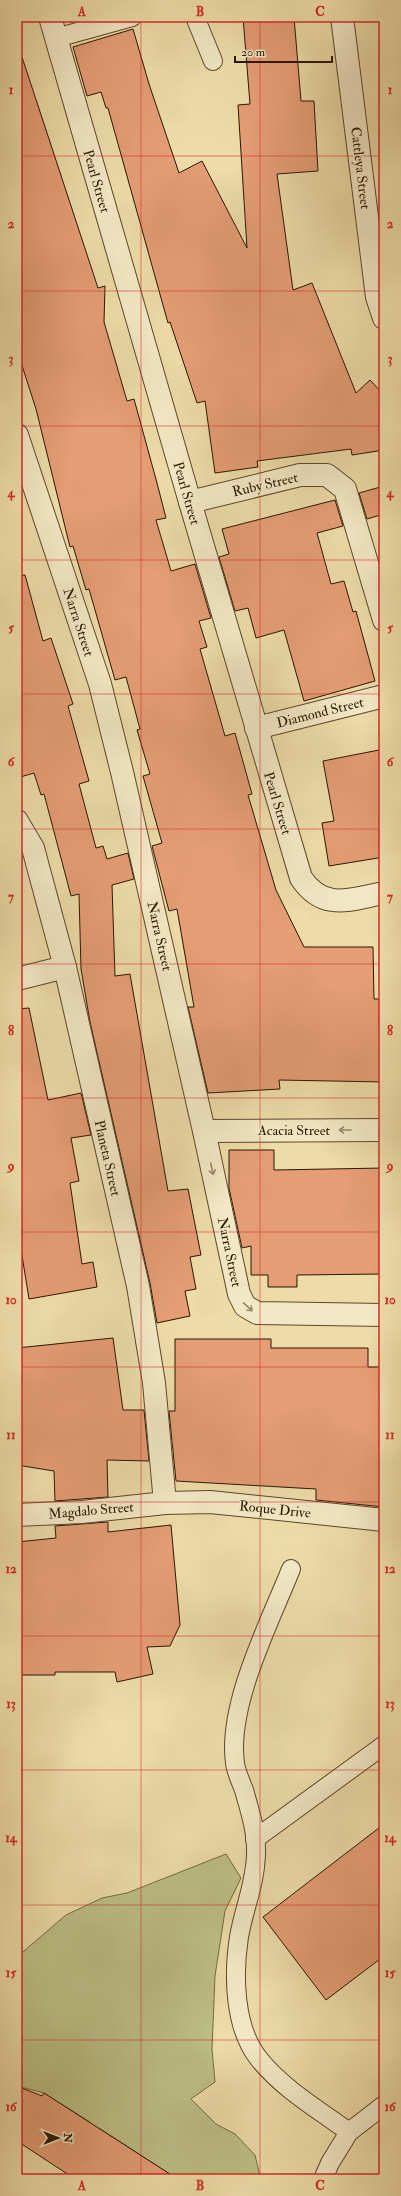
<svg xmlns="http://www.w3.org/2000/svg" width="401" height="2196" font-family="'IM FELL Double Pica',serif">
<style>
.green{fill:#bcbf85;stroke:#746a42}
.building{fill:#e49d75;stroke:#2b1500}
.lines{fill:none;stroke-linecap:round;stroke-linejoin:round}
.service-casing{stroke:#5c472a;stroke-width:20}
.minor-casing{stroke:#5c472a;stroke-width:24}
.service{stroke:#f3e8c6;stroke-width:18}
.minor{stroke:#f3e8c6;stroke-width:22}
.oneway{stroke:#99896d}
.grid{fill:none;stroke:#d62828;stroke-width:1;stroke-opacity:0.55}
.labels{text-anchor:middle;stroke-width:3;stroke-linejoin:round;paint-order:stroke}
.street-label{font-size:14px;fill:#2b1500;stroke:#f3e8c6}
.neatline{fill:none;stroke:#d62828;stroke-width:1.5}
.grid-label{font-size:13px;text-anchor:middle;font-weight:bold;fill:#d62828}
</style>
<rect width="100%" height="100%" fill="#eddca8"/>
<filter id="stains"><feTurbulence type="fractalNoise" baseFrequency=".005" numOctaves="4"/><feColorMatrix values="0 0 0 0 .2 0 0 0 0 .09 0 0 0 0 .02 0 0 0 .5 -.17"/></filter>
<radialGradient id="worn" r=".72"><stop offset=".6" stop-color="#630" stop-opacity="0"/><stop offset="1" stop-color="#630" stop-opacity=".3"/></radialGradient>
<path class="green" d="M226,1854L241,1878L225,1911L215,1976L212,2049L215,2082L191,2099L216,2124L235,2134L255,2155L260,2176L176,2178L99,2128L94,2134L86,2129L90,2122L44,2093L17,2086V1957L66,1915L102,1898L127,1893Z"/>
<g class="building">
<path d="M243,17H294L301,101H314L318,171L277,174L293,290L312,283L356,393L370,380L384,395V450L352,455L351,449L257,461L258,467L215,473L205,401L197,403L170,322L168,323L108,108H106L101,92L87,96L73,47L133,29L149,84L179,173L202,161L247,248L238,105L250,104Z"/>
<path d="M17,57H22L98,288L105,286L104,322L127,401L134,399L157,483L166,518L156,520L171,571L195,564L211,618L199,621L207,647L200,649L225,736L235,733L252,794L248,795L276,890L304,947H373L374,999H384V1082L279,1080L280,1089L208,1093L188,1007H194L177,909L169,911L152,846L162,843L143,776L150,774L137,730L140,729L126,677L115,680L89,589L86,590L73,546L70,547L36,409L17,350Z"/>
<path d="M384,486V514L367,519L359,493Z"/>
<path d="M335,500L343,526L317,533L331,584L344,581L353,612L356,611L375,681L304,701L284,630L256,638L248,608L235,611L219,557L229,554L222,529Z"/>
<path d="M25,575L43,641L51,638L73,704L68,706L89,781L79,784L96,848L103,846L107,859L128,853L134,879L112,885L115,976L130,974L168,1191L188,1189L201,1255L190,1257L196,1289L185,1291L190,1316L157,1323L150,1283L90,1022L81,969L79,894L71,896L44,794L41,795L34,773L17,778V576Z"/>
<path d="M384,749V857L329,866L322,823L334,821L323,761Z"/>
<path d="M29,1008L48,1100L81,1093L91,1135L71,1138L79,1181L70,1183L82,1264L93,1262L97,1287L29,1299L20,1243H17V1009Z"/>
<path d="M229,1150H274V1170L384,1168V1274L297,1275V1287H268V1275H251V1246L242,1248L229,1188Z"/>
<path d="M113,1338L123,1410H144L149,1461L107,1460L108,1497L55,1501L54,1471L17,1465V1348Z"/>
<path d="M175,1339H271V1348H368V1367H384V1507L316,1500V1489L176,1481L169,1411H175Z"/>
<path d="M108,1522V1532L171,1525L180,1625L170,1646L147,1647L153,1674L117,1682L115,1672H55V1675H20V1626H17V1542L56,1538L55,1526Z"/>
<path d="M384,1824V1956L326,2000L263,1917Z"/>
<path d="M17,2086L42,2096L44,2093L176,2178L75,2179L17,2141Z"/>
</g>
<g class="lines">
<defs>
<g id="service">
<path d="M195,17L213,61"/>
<path d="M56,38L132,17"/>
<path d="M291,1569C269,1624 227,1705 235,1763C236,1772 241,1782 244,1790C250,1811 257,1833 256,1855C255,1885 244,1908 239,1937C233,1975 234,2028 259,2059C283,2089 319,2110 349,2132"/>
<path d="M255,1839L384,1745"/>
<path d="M323,2179L330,2163L349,2132L384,2105"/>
</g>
<g id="minor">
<path d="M50,17L190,502L301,878C324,912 350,899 384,893"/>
<path d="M342,17L377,297L384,318"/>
<path d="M17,435L100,684L122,772L204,1131L239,1294L245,1306L257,1313L384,1315"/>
<path d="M190,502L300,475H327L345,489L384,620"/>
<path d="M256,728L384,696"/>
<path d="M17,821L33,848L65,967L138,1286L154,1383L165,1503"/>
<path d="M17,979L65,967"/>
<path d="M204,1131L384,1130"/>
<path d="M17,1515L82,1512L165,1503L210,1502L384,1520"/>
</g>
</defs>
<use href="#service" class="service-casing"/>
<use href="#minor" class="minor-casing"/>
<use href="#service" class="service"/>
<use href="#minor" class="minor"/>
</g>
<defs><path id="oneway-shaft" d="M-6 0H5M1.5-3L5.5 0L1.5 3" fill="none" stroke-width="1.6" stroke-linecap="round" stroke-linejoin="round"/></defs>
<g class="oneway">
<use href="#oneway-shaft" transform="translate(345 1130) rotate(180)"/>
<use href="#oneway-shaft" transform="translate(212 1169) rotate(78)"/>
<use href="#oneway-shaft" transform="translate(248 1307) rotate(43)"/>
</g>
<path class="grid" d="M141,17V2179M260,17V2179M17,156H384M17,291H384M17,426H384M17,560H384M17,694H384M17,829H384M17,964H384M17,1098H384M17,1232H384M17,1367H384M17,1502H384M17,1636H384M17,1770H384M17,1905H384M17,2040H384"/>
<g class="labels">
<g class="street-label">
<text transform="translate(361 168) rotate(83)" y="5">Cattleya Street</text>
<text transform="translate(97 181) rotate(74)" y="5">Pearl Street</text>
<text transform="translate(265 484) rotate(-13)" y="5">Ruby Street</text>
<text transform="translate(187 493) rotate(74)" y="5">Pearl Street</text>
<text transform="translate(79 622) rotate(72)" y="5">Narra Street</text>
<text transform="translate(320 712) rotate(-14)" y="5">Diamond Street</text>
<text transform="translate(278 803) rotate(73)" y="5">Pearl Street</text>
<text transform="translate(160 936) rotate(77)" y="5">Narra Street</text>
<text x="294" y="1135">Acacia Street</text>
<text transform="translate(108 1158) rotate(77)" y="5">Planeta Street</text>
<text transform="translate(230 1252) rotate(78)" y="5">Narra Street</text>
<text transform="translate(275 1509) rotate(6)" y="5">Roque Drive</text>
<text transform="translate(91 1510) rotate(-5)" y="5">Magdalo Street</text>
</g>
</g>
<rect width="401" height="2196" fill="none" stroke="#eddca8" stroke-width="44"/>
<g transform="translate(58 2138) rotate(90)" stroke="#f3e8c6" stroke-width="3" paint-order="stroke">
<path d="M0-3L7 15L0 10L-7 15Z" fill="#2b1500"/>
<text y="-6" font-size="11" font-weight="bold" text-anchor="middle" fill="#2b1500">N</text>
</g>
<path d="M235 56v6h97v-6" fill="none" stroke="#2b1500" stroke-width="2"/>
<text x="241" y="56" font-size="12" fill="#2b1500" stroke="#f3e8c6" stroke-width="3" paint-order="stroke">20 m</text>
<rect x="22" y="22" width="357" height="2152" class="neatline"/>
<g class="grid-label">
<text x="82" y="16">A</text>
<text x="200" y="16">B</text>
<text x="320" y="16">C</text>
<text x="11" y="94">1</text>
<text x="390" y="94">1</text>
<text x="11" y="228">2</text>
<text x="390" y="228">2</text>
<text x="11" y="363">3</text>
<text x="390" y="363">3</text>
<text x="11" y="497">4</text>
<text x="390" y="497">4</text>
<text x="11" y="632">5</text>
<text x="390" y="632">5</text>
<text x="11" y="766">6</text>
<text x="390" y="766">6</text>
<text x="11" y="901">7</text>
<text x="390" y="901">7</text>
<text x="11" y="1035">8</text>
<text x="390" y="1035">8</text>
<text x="11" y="1170">9</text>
<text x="390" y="1170">9</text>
<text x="11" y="1304">10</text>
<text x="390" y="1304">10</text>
<text x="11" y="1439">11</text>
<text x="390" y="1439">11</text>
<text x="11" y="1573">12</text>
<text x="390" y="1573">12</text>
<text x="11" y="1708">13</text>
<text x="390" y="1708">13</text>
<text x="11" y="1842">14</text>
<text x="390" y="1842">14</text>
<text x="11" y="1977">15</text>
<text x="390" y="1977">15</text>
<text x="11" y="2111">16</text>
<text x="390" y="2111">16</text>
<text x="82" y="2190">A</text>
<text x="200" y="2190">B</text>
<text x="320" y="2190">C</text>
</g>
<rect width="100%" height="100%" filter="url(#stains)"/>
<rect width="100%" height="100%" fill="url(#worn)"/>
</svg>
